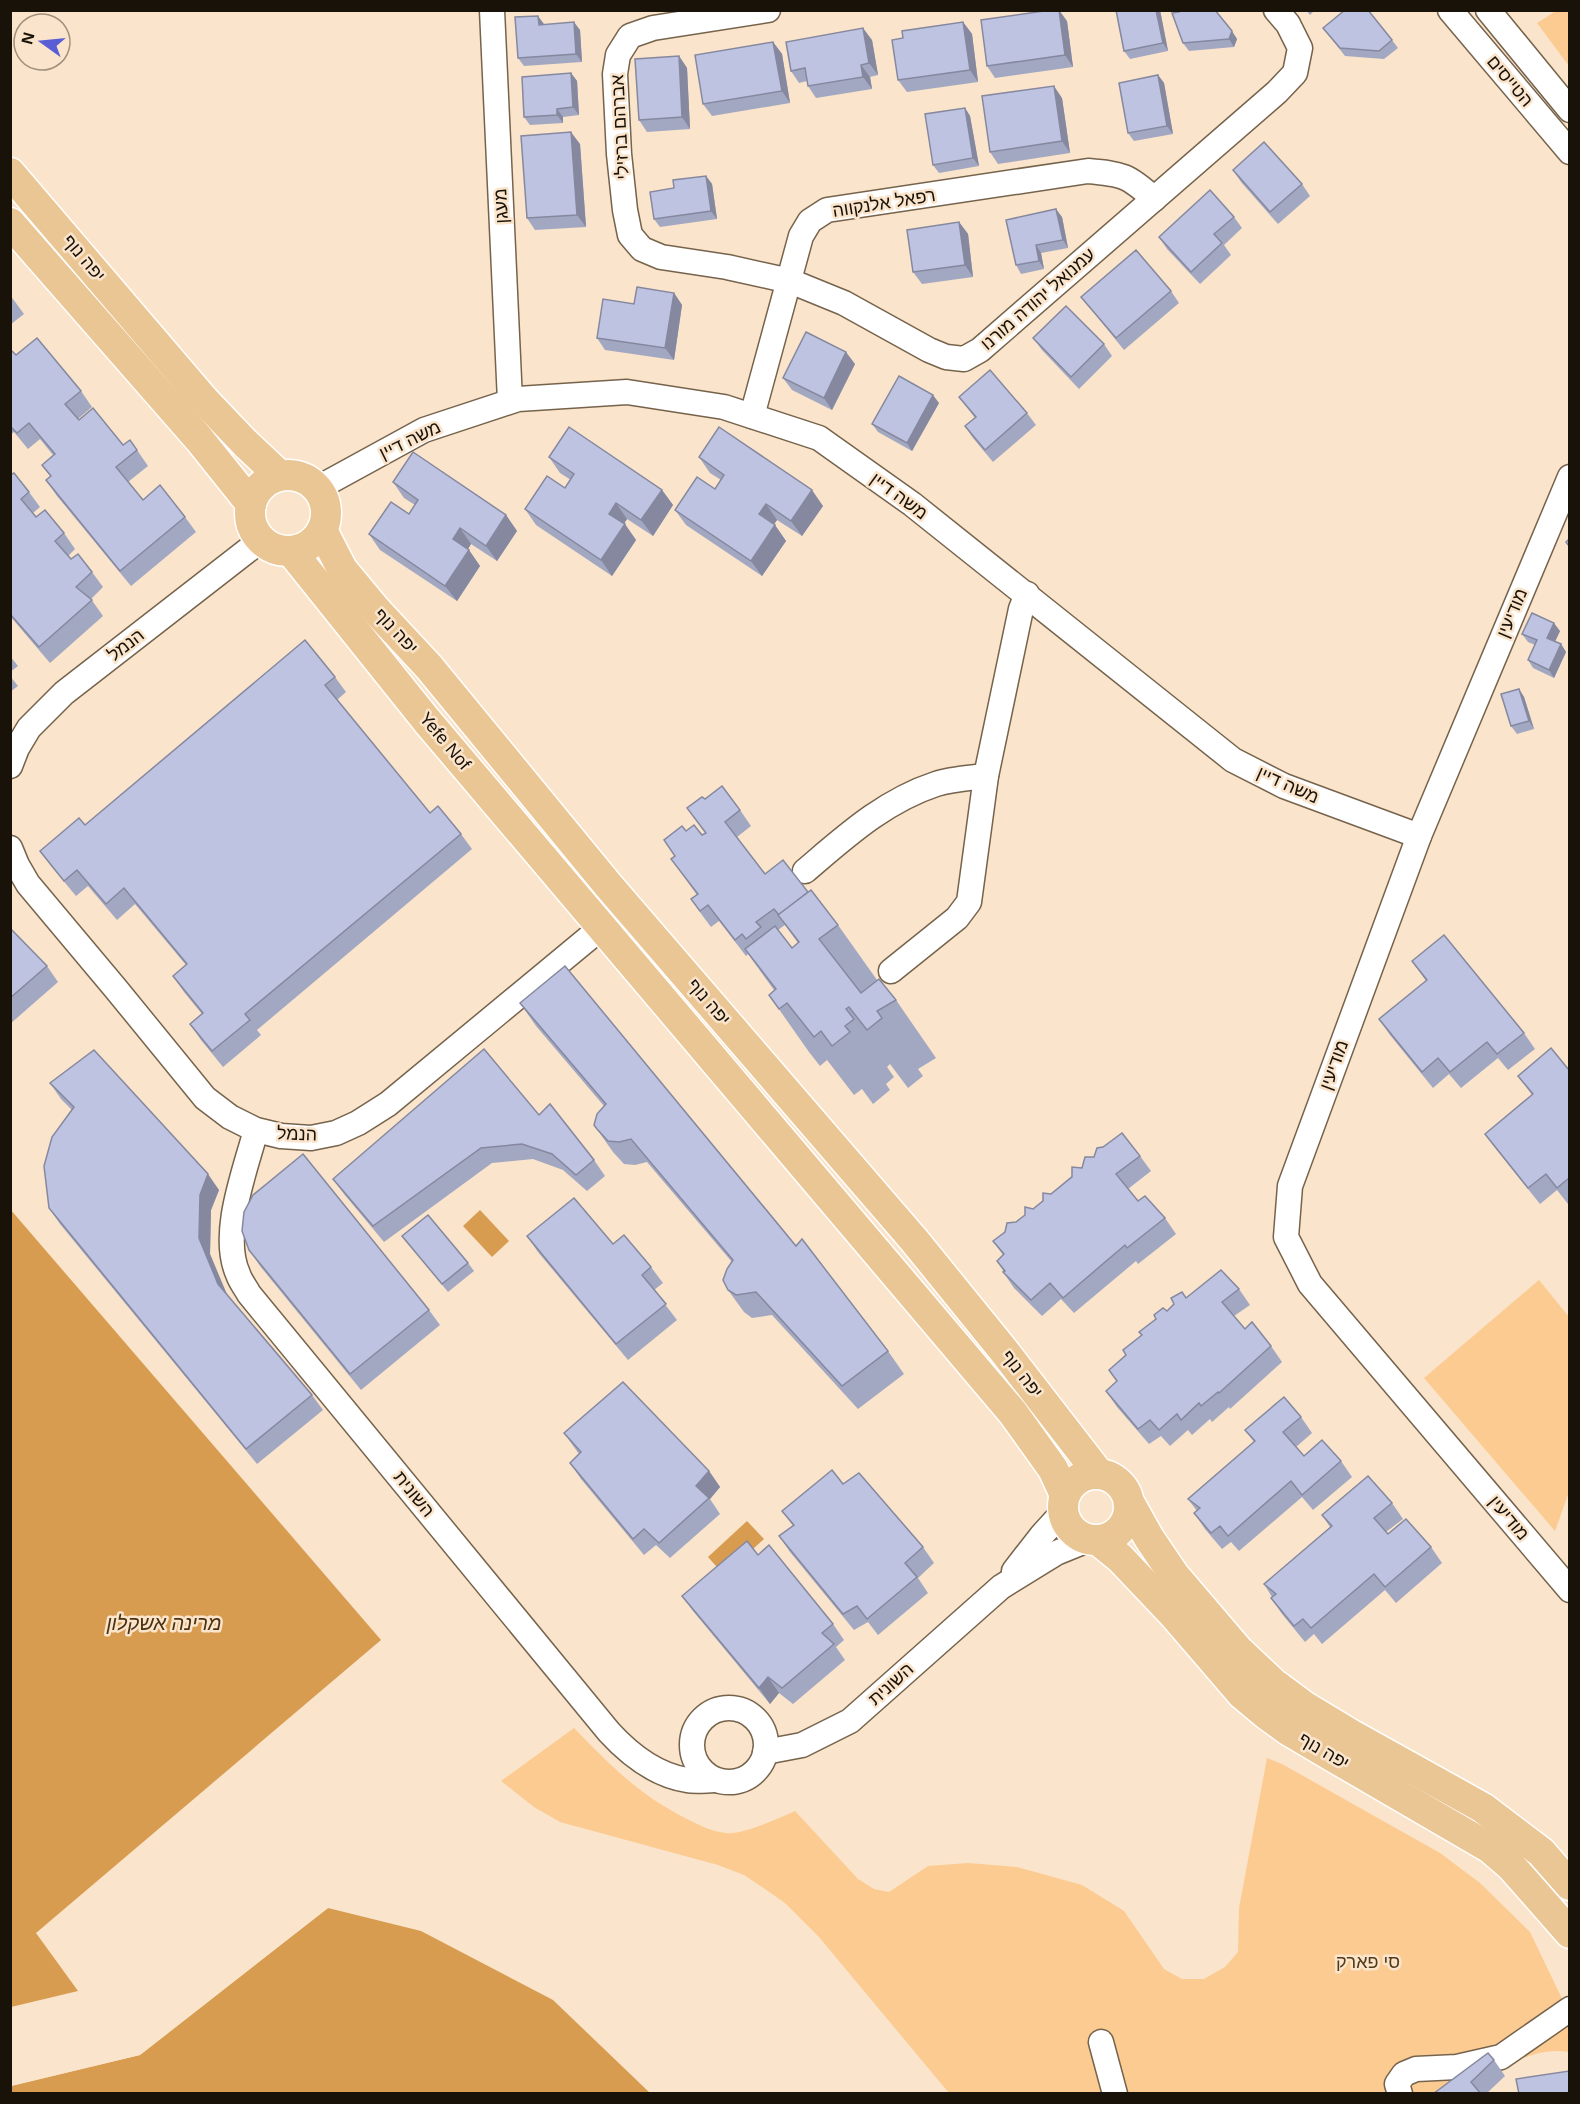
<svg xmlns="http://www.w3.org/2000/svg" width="1580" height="2104" font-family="Arial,Heebo,sans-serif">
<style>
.green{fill:#fccb91}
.water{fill:#d79c50}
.pier{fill:#fae4cb}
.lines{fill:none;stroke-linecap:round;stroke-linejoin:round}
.minor-casing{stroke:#76634c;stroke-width:27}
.major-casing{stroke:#fff;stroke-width:33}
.minor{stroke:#fff;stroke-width:24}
.major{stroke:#ebc695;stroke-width:30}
.wall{fill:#a3a8c2;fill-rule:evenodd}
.shaded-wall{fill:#85889e}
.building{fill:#bec3e1;stroke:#85889e;stroke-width:1.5}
.labels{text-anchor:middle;stroke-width:5;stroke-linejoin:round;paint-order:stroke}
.street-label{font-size:18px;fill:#191209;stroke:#fae4cb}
.park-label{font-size:18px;fill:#523918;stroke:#fae4cb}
.water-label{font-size:20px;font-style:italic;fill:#4a3110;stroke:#fae4cb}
</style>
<rect width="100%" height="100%" fill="#fae4cb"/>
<g class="green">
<path d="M1556,11H1569V66L1537,23Z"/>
<path d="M1539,1280L1569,1317V1492L1555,1531L1424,1378Z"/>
<path d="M574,1728C612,1767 638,1794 687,1819C699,1825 713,1832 726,1833C743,1835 779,1818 795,1811L858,1879L874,1889L889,1892L928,1866L968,1863L1017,1867L1082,1885L1124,1911L1164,1969L1182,1979H1204L1225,1967L1238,1952L1239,1908L1267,1758L1282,1764L1440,1853L1480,1883L1530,1932L1566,2007L1569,2011V2052C1530,2046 1497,2071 1468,2093H949L819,1937L785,1903L765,1889L744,1875L718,1865L560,1822L534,1807L501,1781Z"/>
</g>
<g class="water">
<path d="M10,1209L381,1640L36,1933L78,1991L11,2007Z"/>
<path d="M480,1210L509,1241L492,1257L463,1226Z"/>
<path d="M747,1521L764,1539L724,1575L708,1557Z"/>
<path d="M328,1908L421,1931L553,2000L650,2093L11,2094V2086L140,2055Z"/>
</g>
<path class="pier" d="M326,1906L328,1908L140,2055L11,2086L10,2083L139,2053Z"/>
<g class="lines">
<defs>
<g id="minor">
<path d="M492,10L510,401"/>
<path d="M768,10L653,28L630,36L618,55L615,74L619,154L625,210L630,235L642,249L661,257L727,267L790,281L844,303L929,350L946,357L964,359L980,350L1277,92L1295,73L1300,48L1288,24L1276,10"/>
<path d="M1450,10L1570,152"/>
<path d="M1488,10L1570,110"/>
<path d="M752,416L801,236L810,221L827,210L1088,171C1122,174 1128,175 1154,199"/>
<path d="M1570,477L1419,836L1290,1186L1286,1237L1310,1284L1570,1590"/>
<path d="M318,488L424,430L518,399L627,392L724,407L819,438L912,504L1233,760L1284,786L1419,836"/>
<path d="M10,766L17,748L29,728L64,693L261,540"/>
<path d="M10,848L17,865L28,884L116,989L205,1098L230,1117L256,1130L281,1136L311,1138L336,1133L358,1123L388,1104L602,927C610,913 610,901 608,885"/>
<path d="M805,871C845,837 884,801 936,784C951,779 970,778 986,776"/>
<path d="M891,971L957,918L969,902L986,776L1021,609L1027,594"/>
<path d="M256,1130C245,1171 220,1234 238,1274C240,1281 246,1288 249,1294L609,1732C630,1755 656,1775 687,1780C696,1782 707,1780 715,1780"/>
<path d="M1014,1571L1042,1535L1063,1512"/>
<circle cx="729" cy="1745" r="37"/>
<path d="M765,1752L802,1745L850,1721L1001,1587L1056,1553L1088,1540"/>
<path d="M1101,2042L1115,2094"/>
<path d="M1400,2094L1397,2084L1404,2074L1416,2069L1457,2067L1501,2057L1570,2009"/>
</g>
<g id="major">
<path d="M10,173L204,400L245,443L279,475"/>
<path d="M10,223L199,439L251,504"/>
<circle cx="288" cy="513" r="38"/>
<path d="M322,530L342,569L376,610L429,667L608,885L914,1240L1004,1351L1099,1474"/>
<path d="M291,551L427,721L1013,1413L1053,1469L1065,1495"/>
<circle cx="1096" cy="1507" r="33"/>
<path d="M1129,1502L1149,1538L1174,1575L1238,1650L1273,1683L1304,1706L1352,1735L1483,1808L1541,1852L1570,1885"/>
<path d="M1099,1541L1120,1558L1175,1616L1242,1694L1266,1714L1288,1730L1337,1759L1490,1848L1511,1866L1570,1933"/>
</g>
</defs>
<use href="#minor" class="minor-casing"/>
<use href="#major" class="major-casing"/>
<use href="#minor" class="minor"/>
<use href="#major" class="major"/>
</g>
<g class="wall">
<path d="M1116,10H1160L1168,51L1130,59L1124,51Z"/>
<path d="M1177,10H1215L1237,39L1234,47L1189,51L1183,43L1178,12Z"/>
<path d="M1306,10H1315L1310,15Z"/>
<path d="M1067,21L1073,67L995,78L987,66Z"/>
<path d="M963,22L972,34L978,82L907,92L898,80Z"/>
<path d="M544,24L580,30L582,62L524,66L518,58Z"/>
<path d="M1323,28L1392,40L1398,48L1384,59L1345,56Z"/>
<path d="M872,40L878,75L870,77L872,89L816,98L808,86L807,81L799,83L791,71Z"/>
<path d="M773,42L782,54L790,103L712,116L703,104Z"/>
<path d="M679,56L687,68L690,129L647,132L639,120Z"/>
<path d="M571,73L577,81L579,115L563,117V123L530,125L524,117Z"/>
<path d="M1158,75L1164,83L1173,134L1134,141L1128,133Z"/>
<path d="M1062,98L1070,153L998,164L990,152Z"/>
<path d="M965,108L970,116L979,166L939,173L933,165Z"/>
<path d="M580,144L586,227L535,230L527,218Z"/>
<path d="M1233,170L1302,184L1310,196L1278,224L1241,182Z"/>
<path d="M706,176L712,184L717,219L660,227L654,219L674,188Z"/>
<path d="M1062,217L1068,248L1041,253L1044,269L1021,274L1016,265Z"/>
<path d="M1234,217L1242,228L1224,245L1231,255L1200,284L1167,249L1159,237Z"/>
<path d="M959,222L968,234L973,277L922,284L913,272Z"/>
<path d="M1171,291L1179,303L1124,350L1090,308L1081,297Z"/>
<path d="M674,293L682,305L674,360L605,350L597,338Z"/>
<path d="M10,295L24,314L10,325Z"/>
<path d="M1033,338L1104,344L1112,356L1079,389L1042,350Z"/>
<path d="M10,349L16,355L81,391L92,407L78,419L79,420L123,445L137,450L148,466L128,482L143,500L185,517L196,532L131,586L57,496L46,480L50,476L42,465L53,455L40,439L28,449L14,432L10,435Z"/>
<path d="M855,364L832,410L792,390L783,378Z"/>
<path d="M959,397L1027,413L1036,425L993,462L973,438L965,426L975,418Z"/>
<path d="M939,403L912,451L878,432L872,424Z"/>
<path d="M549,457L662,490L673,505L653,536L627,519L624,524L636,540L612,576L536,525L525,509L565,488L571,480L560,473Z"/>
<path d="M699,457L823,506L802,536L777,520L774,524L786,541L762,576L686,525L675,510L715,489L721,480L710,473Z"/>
<path d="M10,475L29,492L40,507L33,513L36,517L64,533L75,549L68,556L71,559L92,572L103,587L91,599L103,616L50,663L10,616Z"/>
<path d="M393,482L506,515L517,531L497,561L471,544L468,549L480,566L457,601L380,550L369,534L409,514L415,505L404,498Z"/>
<path d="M1560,631L1555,641L1561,644L1566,652L1554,678L1533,668L1528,660L1535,645L1528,642L1522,634Z"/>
<path d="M10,656L18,666L10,672Z"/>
<path d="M10,676L18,686L10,692Z"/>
<path d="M335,677L346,692L337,700L430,813L461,834L472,849L257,1030L261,1035L223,1067L201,1040L190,1024L202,1014L184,992L173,976L186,965L135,904L117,920L88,886L76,896L51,866L40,851L85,825Z"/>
<path d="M1519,689L1524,697L1534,729L1517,734L1511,726Z"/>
<path d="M705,799L740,810L751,826L737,837L765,874L808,892L838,925L877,980L896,1000L936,1058L918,1069L923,1076L908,1088L890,1064L887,1067L894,1077L886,1084L890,1090L873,1104L862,1089L854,1095L827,1060L820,1066L809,1052L769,995L774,990L748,954L746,956L719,921L711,927L702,915L691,899L697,895L671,859L675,856L664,840L686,831L702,835L705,833L687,808ZM785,925L798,943L792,948L778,930Z"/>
<path d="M10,928L47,966L58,982L10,1024Z"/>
<path d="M1412,961L1524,1033L1535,1049L1508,1070L1498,1058L1461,1088L1449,1074L1433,1088L1390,1035L1379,1019L1426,981Z"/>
<path d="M520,1003L796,1246L888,1351L904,1374L858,1409L772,1315L752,1318L744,1312L728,1290L732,1262L647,1162L635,1165L624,1164L613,1152L594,1125L604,1106L536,1026Z"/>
<path d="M1569,1070V1203L1568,1204L1557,1190L1540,1204L1496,1149L1485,1134L1532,1095L1518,1076Z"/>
<path d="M50,1083L219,1190L211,1210L210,1254L226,1294L312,1395L323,1410L257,1464L60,1224L49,1208L72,1110L61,1099Z"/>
<path d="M539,1115L594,1160L605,1176L587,1191L563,1170L533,1159L492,1163L384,1242L344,1194L333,1179Z"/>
<path d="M1140,1156L1151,1171L1128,1189L1138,1201L1165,1218L1176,1234L1138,1264L1136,1261L1074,1313L1061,1299L1042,1316L1014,1288L1003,1272H1004L997,1261L1003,1255L993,1241L1005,1232L1094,1157Z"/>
<path d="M402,1236L468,1263L474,1271L448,1292Z"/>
<path d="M527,1236L613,1244L651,1267L663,1283L654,1290L677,1320L628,1360L538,1252Z"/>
<path d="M249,1250L429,1310L440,1325L361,1390L260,1266Z"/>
<path d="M1239,1289L1250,1305L1234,1316L1245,1329L1271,1346L1282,1362L1230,1409L1229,1407L1212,1422L1210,1419L1192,1435L1188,1430L1170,1446L1161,1436L1149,1444L1117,1407L1106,1391L1117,1381L1109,1370L1126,1355L1142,1335L1167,1311L1186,1298Z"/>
<path d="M1301,1417L1312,1433L1296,1447L1304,1456L1341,1461L1352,1477L1313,1510L1302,1497L1239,1551L1231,1542L1222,1549L1205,1529L1194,1513L1197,1511L1188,1499L1254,1442L1245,1430Z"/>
<path d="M564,1433L709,1471L720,1487L710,1499L720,1514L670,1558L656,1545L644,1555L581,1479L570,1463L579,1454Z"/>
<path d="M843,1484L923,1547L934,1563L918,1578L928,1593L878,1635L868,1622L854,1630L790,1552L779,1536L793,1526L782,1511Z"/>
<path d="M1392,1503L1403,1519L1386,1532L1388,1534L1431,1547L1442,1563L1396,1603L1385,1590L1322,1644L1314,1634L1305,1642L1282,1614L1271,1598L1272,1597L1264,1584L1330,1527L1322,1515Z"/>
<path d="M758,1555L833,1624L844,1640L836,1647L845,1660L793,1704L779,1693L770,1704L693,1611L682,1596Z"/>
<path d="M1494,2060L1505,2076L1486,2094H1433Z"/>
</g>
<g class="shaded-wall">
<path d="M1059,10L1067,21L1073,67L1065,55Z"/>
<path d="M1156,10H1160L1168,51L1163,43Z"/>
<path d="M538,16L544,24L539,25Z"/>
<path d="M574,22L580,30L582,62L576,54Z"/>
<path d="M963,22L972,34L978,82L970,70Z"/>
<path d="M863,28L872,40L878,75L869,63Z"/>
<path d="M1232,31L1237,39L1234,47L1229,39Z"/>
<path d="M773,42L782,54L790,103L782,91Z"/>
<path d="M679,56L687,68L690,129L682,117Z"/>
<path d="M861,65L870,77L872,89L863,77Z"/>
<path d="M571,73L577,81L579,115L573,107Z"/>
<path d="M1158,75L1164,83L1173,134L1167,126Z"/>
<path d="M1054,86L1062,98L1070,153L1062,141Z"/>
<path d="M965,108L970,116L979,166L973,158Z"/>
<path d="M557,109L563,117V123L557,115Z"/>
<path d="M571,132L580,144L586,227L577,215Z"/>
<path d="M706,176L712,184L717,219L711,211Z"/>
<path d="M1056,209L1062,217L1068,248L1063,240Z"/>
<path d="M959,222L968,234L973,277L965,265Z"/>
<path d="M1036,245L1041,253L1044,269L1039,261Z"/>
<path d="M674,293L682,305L674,360L665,348Z"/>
<path d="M846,352L855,364L832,410L824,398Z"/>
<path d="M933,395L939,403L912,451L907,443Z"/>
<path d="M662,490L673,505L653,536L641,520Z"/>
<path d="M812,490L823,506L802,536L791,521Z"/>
<path d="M616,503L627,519L620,529L609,514Z"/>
<path d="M766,504L777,520L770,530L759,514Z"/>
<path d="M506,515L517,531L497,561L486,546Z"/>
<path d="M625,524L636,540L612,576L601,560Z"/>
<path d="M775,525L786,541L762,576L751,561Z"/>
<path d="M460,528L471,544L464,555L453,539Z"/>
<path d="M469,550L480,566L457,601L445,586Z"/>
<path d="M1554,623L1560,631L1553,646L1547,638Z"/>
<path d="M1561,644L1566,652L1554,678L1549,670Z"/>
<path d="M1519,689L1524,697L1534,729L1529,721Z"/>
<path d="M208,1174L219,1190L211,1210L210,1254L229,1299L218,1284L199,1238L200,1195Z"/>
<path d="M709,1471L720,1487L710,1499L696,1486Z"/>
<path d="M768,1677L779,1693L770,1704L759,1688Z"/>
</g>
<g class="building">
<path d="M1051,10H1059L1065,55L987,66L981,20Z"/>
<path d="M1116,10H1156L1163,43L1124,51Z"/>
<path d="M1178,10H1215L1232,31L1229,39L1183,43L1172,13L1179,12Z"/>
<path d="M1345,10H1368L1392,40L1379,51L1340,48L1323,28Z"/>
<path d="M538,16L539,25L574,22L576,54L518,58L515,17Z"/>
<path d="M963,22L970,70L898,80L892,40L903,38L902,31Z"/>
<path d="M863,28L869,63L861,65L863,77L808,86L805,68L791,71L786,42Z"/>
<path d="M773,42L782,91L703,104L695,55Z"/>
<path d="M679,56L682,117L639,120L635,59Z"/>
<path d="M571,73L573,107L557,109V115L524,117L522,77Z"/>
<path d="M1158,75L1167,126L1128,133L1119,83Z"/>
<path d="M1054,86L1062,141L990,152L982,96Z"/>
<path d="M965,108L973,158L933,165L925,114Z"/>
<path d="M571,132L577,215L527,218L521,136Z"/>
<path d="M1264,142L1302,184L1270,212L1233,170Z"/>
<path d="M706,176L711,211L654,219L650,192L674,188L673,180Z"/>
<path d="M1210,190L1234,217L1214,234L1222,243L1191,272L1159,237Z"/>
<path d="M1056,209L1063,240L1036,245L1039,261L1016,265L1006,220Z"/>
<path d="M959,222L965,265L913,272L907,230Z"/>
<path d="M1136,250L1171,291L1116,338L1081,297Z"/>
<path d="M637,287L674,293L665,348L597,338L603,299L634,304Z"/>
<path d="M1066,306L1104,344L1071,377L1033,338Z"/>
<path d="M806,332L846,352L824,398L783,378Z"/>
<path d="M37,338L81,391L65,404L79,420L93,408L123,445L130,440L137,450L116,467L143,500L160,485L185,517L120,571L46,480L51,476L42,465L55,454L29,423L17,433L10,426V349L16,355Z"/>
<path d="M990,370L1027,413L985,450L965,426L976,417L959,397Z"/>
<path d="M899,376L933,395L907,443L872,424Z"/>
<path d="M569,427L662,490L641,520L616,503L609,514L625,524L601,560L525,509L547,476L565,488L574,474L549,457Z"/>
<path d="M719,427L812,490L791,521L766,504L759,514L775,525L751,561L675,510L697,477L715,489L724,475L699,457Z"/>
<path d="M413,452L506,515L486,546L460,528L453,539L469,550L445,586L369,534L391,502L409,514L418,500L393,482Z"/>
<path d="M14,473L29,492L21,499L36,517L45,510L64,533L55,541L71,559L78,554L92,572L76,587L92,600L39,647L10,614V475Z"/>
<path d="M1569,539V546L1566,542Z"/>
<path d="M1532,613L1554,623L1547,638L1561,644L1549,670L1528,660L1537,640L1522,634Z"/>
<path d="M305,640L335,677L325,685L430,813L438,806L461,834L245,1014L250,1020L212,1051L190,1024L203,1013L173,976L187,964L124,888L106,904L77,870L64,881L40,851L79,818L85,825Z"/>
<path d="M1519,689L1529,721L1511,726L1501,694Z"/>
<path d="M722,786L740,810L725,822L765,874L783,860L808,892L779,915L774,909L756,922L761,927L746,939L742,934L735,940L708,905L700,911L691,899L698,894L671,859L675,856L664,840L682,826L686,831L694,825L702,835L706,833L687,808L702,797L705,799Z"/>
<path d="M811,890L838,925L819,939L861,993L879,979L896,1000L877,1011L882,1018L867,1030L849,1007L846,1009L854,1019L845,1026L850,1032L832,1046L821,1031L814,1037L787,1003L779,1009L769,995L776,989L745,949L775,926L792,948L799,942L778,915Z"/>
<path d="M10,928L47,966L10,998Z"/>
<path d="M1444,935L1524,1033L1497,1054L1487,1042L1450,1072L1438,1058L1422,1072L1379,1019L1427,980L1412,961Z"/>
<path d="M565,966L796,1246L802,1239L888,1351L842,1386L756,1292L736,1295L728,1290L723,1280L727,1269L733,1260L631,1139L619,1142L608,1141L597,1129L594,1125L597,1114L606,1104L520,1003Z"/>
<path d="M1551,1048L1569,1070V1178L1557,1188L1546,1174L1528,1188L1485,1134L1533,1094L1518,1076Z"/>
<path d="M484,1049L539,1115L550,1104L594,1160L576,1175L552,1154L522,1144L481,1148L373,1226L333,1179Z"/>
<path d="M94,1050L208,1174L200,1195L199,1238L218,1284L312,1395L246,1449L49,1208L44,1166L52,1137L74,1107L50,1083Z"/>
<path d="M1122,1133L1140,1156L1116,1174L1138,1201L1145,1196L1165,1218L1127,1248L1125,1245L1063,1298L1050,1283L1031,1300L1003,1272L1005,1271L997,1261L1004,1254L993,1241L1005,1232L1007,1223L1016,1222L1025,1215V1207L1033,1209L1043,1201V1193L1051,1194L1072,1177V1167L1082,1168L1085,1157H1094L1097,1148L1103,1147Z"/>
<path d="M303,1154L429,1310L350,1374L249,1250L242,1231L244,1212L253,1195Z"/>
<path d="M574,1198L613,1244L624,1235L651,1267L642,1275L666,1304L616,1344L527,1236Z"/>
<path d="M428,1215L468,1263L442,1284L402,1236Z"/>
<path d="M1221,1270L1239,1289L1222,1302L1245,1329L1252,1322L1271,1346L1219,1393L1218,1392L1201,1406L1199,1403L1181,1420L1177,1414L1159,1430L1150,1420L1138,1429L1106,1391L1117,1381L1109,1370L1126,1355L1123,1350L1142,1335L1139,1332L1156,1319L1154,1315L1163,1308L1167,1311L1174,1304L1171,1298L1182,1292L1186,1298Z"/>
<path d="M623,1382L709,1471L696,1486L709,1498L659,1543L644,1529L633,1539L570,1463L581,1452L564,1433Z"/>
<path d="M1284,1397L1301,1417L1283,1432L1304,1456L1322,1440L1341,1461L1302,1495L1291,1481L1228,1536L1220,1526L1211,1533L1194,1513L1200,1508L1188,1499L1255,1441L1245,1430Z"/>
<path d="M832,1470L843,1484L859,1473L923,1547L905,1563L917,1577L867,1619L857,1606L843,1614L779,1536L794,1525L782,1511Z"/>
<path d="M1368,1476L1392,1503L1374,1518L1388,1534L1406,1519L1431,1547L1385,1587L1374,1574L1311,1628L1303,1619L1294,1626L1271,1598L1276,1594L1264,1584L1332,1526L1322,1515Z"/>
<path d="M747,1541L758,1555L769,1545L833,1624L822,1633L834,1644L782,1688L768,1677L759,1688L682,1596Z"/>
<path d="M1488,2053L1494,2060L1471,2082L1481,2094H1433Z"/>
<path d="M1569,2071V2094H1519L1516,2079Z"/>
</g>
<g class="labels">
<g class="street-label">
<text transform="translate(1510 81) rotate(50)" y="6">הטייסים</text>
<text transform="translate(620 127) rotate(-93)" y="6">אברהם ברזילי</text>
<text transform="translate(884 203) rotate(-9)" y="6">רפאל אלנקווה</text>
<text transform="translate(501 206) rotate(-93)" y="6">מעגן</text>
<text transform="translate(84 258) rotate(50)" y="6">יפה נוף</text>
<text transform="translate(1038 299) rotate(-41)" y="6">עמנואל יהודה מורנו</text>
<text transform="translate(410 440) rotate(-26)" y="6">משה דיין</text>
<text transform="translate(899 496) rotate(36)" y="6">משה דיין</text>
<text transform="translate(1512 613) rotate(-67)" y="6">מודיעין</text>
<text transform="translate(396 631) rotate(47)" y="6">יפה נוף</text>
<text transform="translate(126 645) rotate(-38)" y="6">הנמל</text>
<text transform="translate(445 741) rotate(50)" y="6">Yefe Nof</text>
<text transform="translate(1288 785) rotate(24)" y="6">משה דיין</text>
<text transform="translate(709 1002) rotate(49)" y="6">יפה נוף</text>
<text transform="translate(1334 1065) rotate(-70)" y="6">מודיעין</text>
<text transform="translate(297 1134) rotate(2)" y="6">הנמל</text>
<text transform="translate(1022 1374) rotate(52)" y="6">יפה נוף</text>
<text transform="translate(414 1494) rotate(51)" y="6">השונית</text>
<text transform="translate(1509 1518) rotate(50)" y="6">מודיעין</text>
<text transform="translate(891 1684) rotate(-42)" y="6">השונית</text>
<text transform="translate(1324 1751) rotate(30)" y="6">יפה נוף</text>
</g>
<g class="park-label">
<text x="1368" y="1968">סי פארק</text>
</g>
<g class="water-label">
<text x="164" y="1630">מרינה אשקלון</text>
</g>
</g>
<rect width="1580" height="2104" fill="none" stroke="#191209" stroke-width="24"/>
<g transform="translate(42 42) rotate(285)"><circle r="28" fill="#fae4cb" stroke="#a0907d" stroke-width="1.5"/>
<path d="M0-4.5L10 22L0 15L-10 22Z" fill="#5a5ed5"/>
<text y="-9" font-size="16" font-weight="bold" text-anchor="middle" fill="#191209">N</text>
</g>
</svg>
